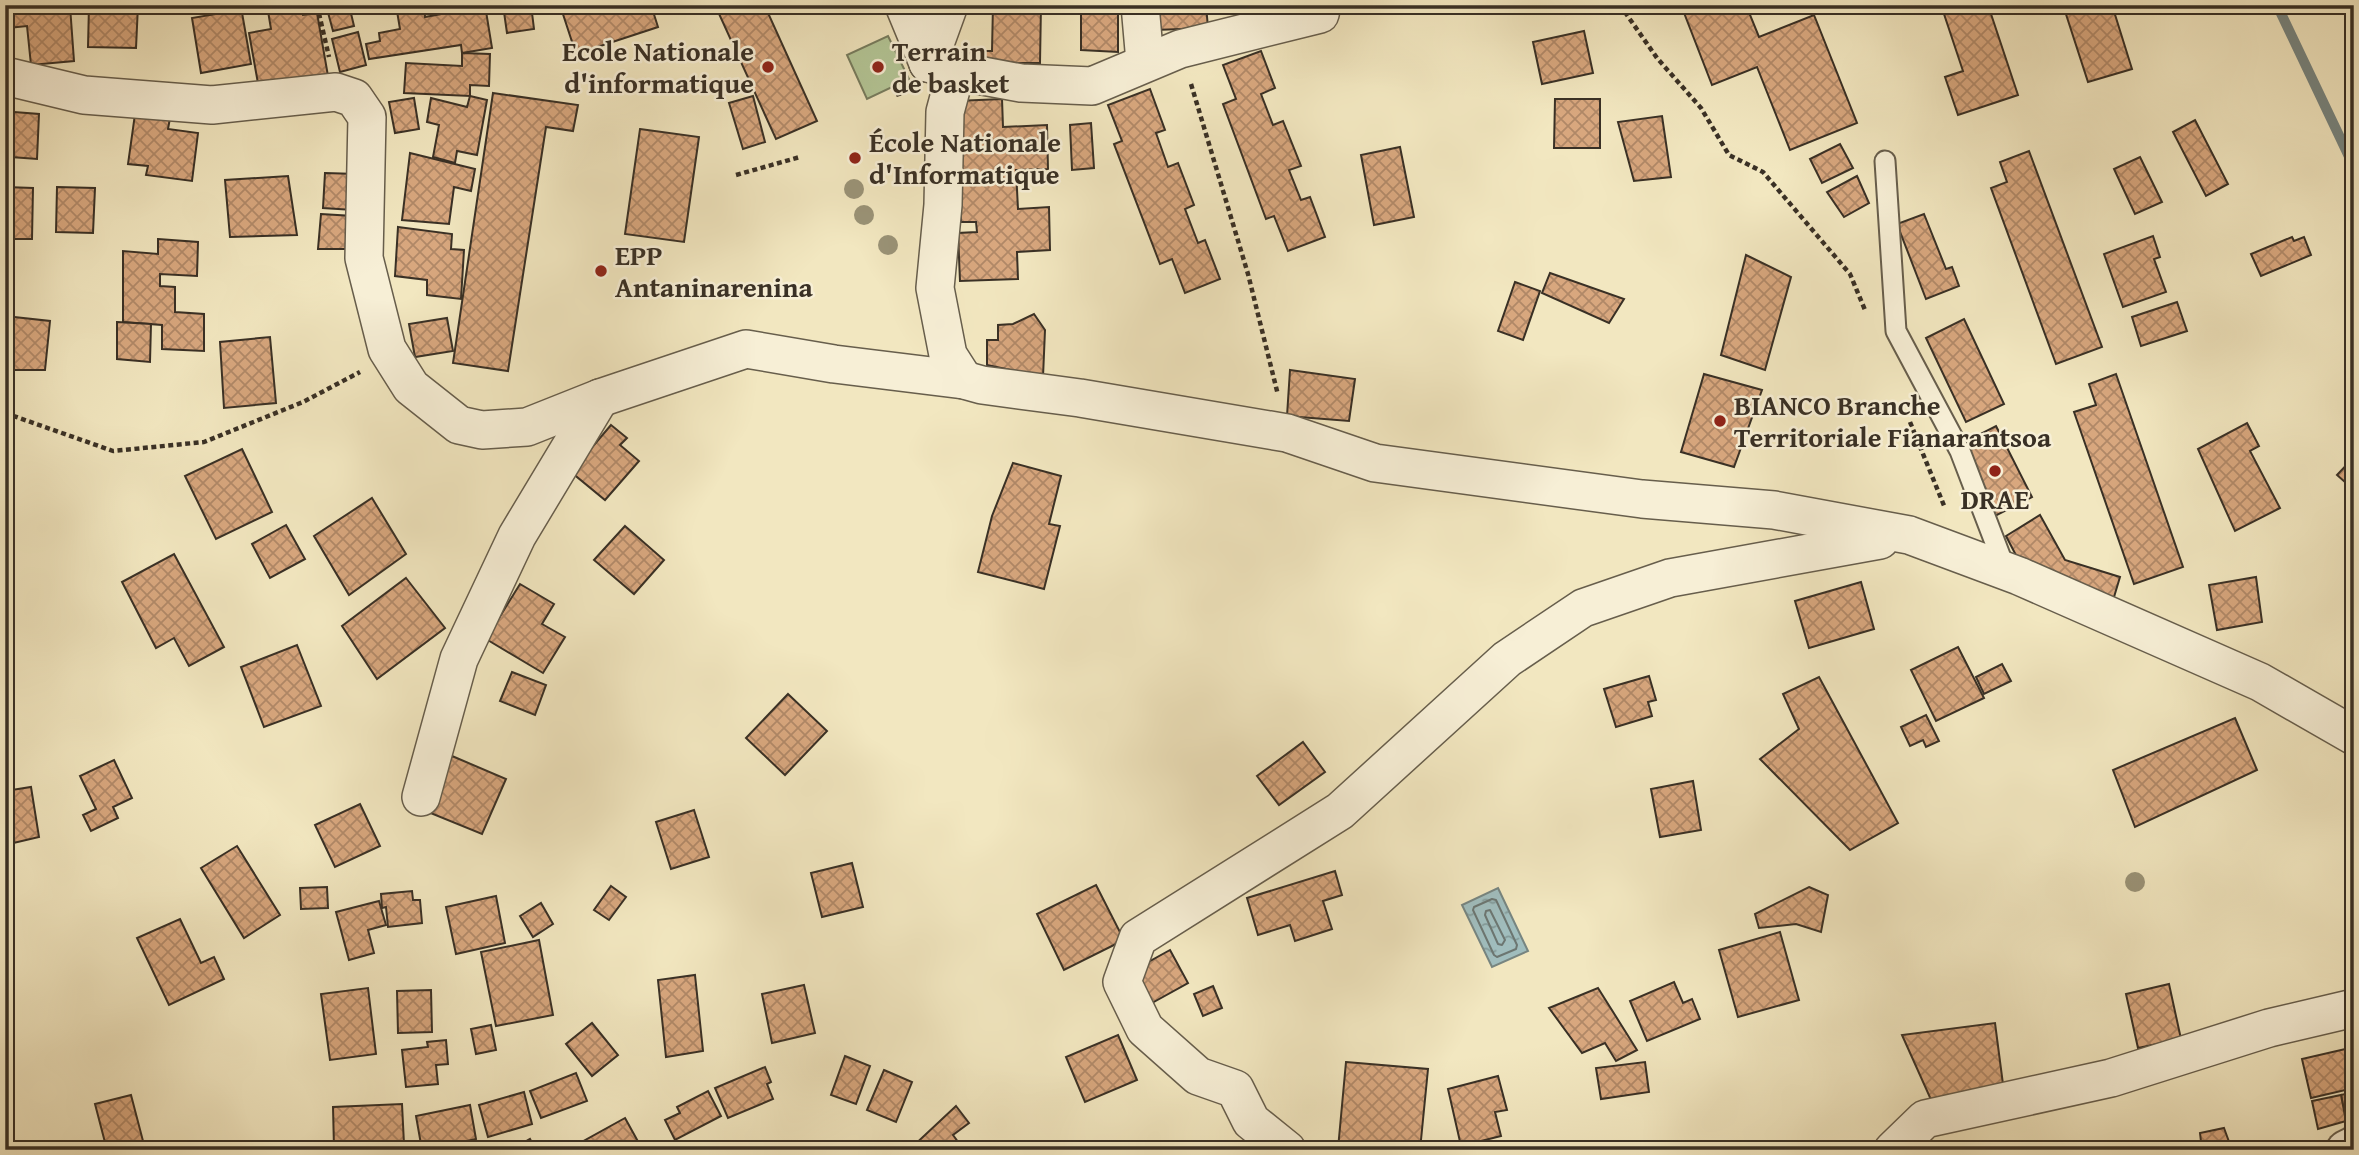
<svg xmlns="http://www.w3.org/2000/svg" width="2359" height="1155" font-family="'Gentium Book Plus',serif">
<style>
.green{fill:#b4c797;stroke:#767c5e;stroke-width:2}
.water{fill:url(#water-ripples);stroke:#778580;stroke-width:2}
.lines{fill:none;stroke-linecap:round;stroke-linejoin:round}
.shore{stroke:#6c7671;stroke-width:2}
.stream{stroke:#778580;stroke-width:10}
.building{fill:url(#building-cross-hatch);stroke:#393025;stroke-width:2}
.service-casing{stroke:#675e4c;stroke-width:23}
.minor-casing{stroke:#675e4c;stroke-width:40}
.tertiary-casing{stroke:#675e4c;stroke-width:42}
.path{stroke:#393025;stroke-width:4.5;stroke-dasharray:5 3.5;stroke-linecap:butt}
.service{stroke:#f7efd6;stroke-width:19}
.minor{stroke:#f7efd6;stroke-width:37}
.tertiary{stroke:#f7efd6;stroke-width:38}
.tree{fill:#9a9377}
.poi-dot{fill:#8f2418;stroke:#f7efd6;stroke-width:2.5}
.labels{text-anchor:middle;stroke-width:5;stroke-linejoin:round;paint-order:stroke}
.poi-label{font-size:28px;font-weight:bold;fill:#393025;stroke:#f7efd6;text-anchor:start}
</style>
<defs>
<pattern id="water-ripples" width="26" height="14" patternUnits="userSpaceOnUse" patternTransform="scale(1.75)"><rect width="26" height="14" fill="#a0bdbd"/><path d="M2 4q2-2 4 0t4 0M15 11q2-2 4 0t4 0" fill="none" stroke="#839a99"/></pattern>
<pattern id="building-cross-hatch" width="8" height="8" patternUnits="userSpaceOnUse" patternTransform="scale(1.75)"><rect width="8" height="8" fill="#d8a77e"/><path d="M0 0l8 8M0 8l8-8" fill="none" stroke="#b08867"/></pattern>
</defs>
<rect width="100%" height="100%" fill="#f2e7c0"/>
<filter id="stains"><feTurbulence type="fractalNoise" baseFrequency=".00286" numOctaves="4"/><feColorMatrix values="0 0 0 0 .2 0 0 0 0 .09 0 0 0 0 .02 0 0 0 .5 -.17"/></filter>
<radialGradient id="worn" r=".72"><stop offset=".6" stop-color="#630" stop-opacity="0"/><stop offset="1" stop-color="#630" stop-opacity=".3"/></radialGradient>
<path class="green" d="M888,36L909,79L867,99L847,55Z"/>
<path class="water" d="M1498,888L1528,951L1492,967L1462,905Z"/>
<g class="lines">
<g class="shore">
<path d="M1492,899L1496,900L1517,945L1516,949L1497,957L1494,955L1473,910L1474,907Z"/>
<path d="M1490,910L1505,940L1502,945L1498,944L1485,915L1486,911Z"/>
</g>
<path class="stream" d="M2277,5L2354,167"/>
</g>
<g class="building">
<path d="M5,5H24V10L70,6L74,61L31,65L27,26L8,28L9,42H5Z"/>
<path d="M89,5H138L136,48L88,47Z"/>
<path d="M214,5H250L241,7L251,64L201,73L192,18L216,14Z"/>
<path d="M267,5H301L303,15L317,13L328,76L259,89L249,33L271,29Z"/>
<path d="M326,5H349L354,26L333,31Z"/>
<path d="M477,5H485L492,48L462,53L461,45L369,59L366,44L380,41L379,33L400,29L397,11L424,7L425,17L447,13L446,10Z"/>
<path d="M503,5H531L534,29L507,33Z"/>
<path d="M560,5H651L658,27L576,54Z"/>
<path d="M715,5H784L768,13L817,121L776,139Z"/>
<path d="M993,5H1041L1040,63H999L970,69V51H992Z"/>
<path d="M1081,5H1118V52L1081,50Z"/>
<path d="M1153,5H1206L1208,28L1155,30Z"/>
<path d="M1681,5H1746L1759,37L1814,15L1857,123L1790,150L1757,67L1712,85Z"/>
<path d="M1941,5H1988L2018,95L1958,115L1945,77L1963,71Z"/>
<path d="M2063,5H2112L2132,69L2088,82Z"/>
<path d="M1584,31L1593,73L1542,84L1533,42Z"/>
<path d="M358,32L366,65L340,72L332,39Z"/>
<path d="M1261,51L1275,88L1261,94L1273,125L1283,121L1301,166L1289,170L1301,200L1310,197L1325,237L1288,251L1274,216L1266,219L1223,104L1236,99L1223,65Z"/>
<path d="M462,53L490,54L489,86L470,85V96L404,93L406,63L462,66Z"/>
<path d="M1150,89L1165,130L1156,133L1168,167L1178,163L1194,205L1185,209L1198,243L1205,240L1220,279L1185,293L1172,259L1160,264L1114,144L1122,141L1108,105Z"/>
<path d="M493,93L578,105L573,131L546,127L508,371L453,363Z"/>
<path d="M470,96L487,100L477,155L457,151L455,163L433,157L439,125L427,122L431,98L467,107Z"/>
<path d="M753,96L765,142L743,149L729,103Z"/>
<path d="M414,98L419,129L395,133L389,102Z"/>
<path d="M1002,99L1003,127L1047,125L1048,169L1016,170L1018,209L1049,207L1050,250L1017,252L1018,279L960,281L958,233L977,232L976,222H961L956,101Z"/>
<path d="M1555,99H1600V148H1554Z"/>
<path d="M14,112L39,114L37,159L11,157Z"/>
<path d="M135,114L170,118L168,129L198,133L192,181L146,175L148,166L128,164Z"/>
<path d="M1662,116L1671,177L1634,181L1618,122Z"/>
<path d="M2195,120L2228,184L2206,196L2173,132Z"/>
<path d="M1091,123L1094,168L1072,170L1070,125Z"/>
<path d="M640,129L699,137L684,242L625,234Z"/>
<path d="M1840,144L1853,168L1822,183L1810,159Z"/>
<path d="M1400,147L1414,217L1374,225L1361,155Z"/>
<path d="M2029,151L2102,347L2056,364L1991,188L2007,182L2000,162Z"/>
<path d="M410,153L475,169L471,191L454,187L449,224L402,220Z"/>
<path d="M2140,157L2162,202L2135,214L2114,169Z"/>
<path d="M325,173L357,174L353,210L323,208Z"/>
<path d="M288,176L297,235L230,237L225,180Z"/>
<path d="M1857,176L1869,203L1844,217L1827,192Z"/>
<path d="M5,187L33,188L32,239H5Z"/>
<path d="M57,187L95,188L93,233L56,232Z"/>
<path d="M321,214L353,216L352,249H318Z"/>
<path d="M1924,214L1946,269L1952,267L1959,286L1926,299L1897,224Z"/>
<path d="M398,227L452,234L451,249L464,250L461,299L427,295V280L395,276Z"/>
<path d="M2153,236L2160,257L2154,259L2166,292L2123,307L2104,254Z"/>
<path d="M2292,237L2294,241L2304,237L2311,255L2261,276L2251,254Z"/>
<path d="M158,239L198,242L197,276L160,274V286L175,287V312L204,314V351L162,349V325L123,322V251L158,254Z"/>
<path d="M1746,255L1791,277L1765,370L1721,355Z"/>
<path d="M1550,273L1624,299L1609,323L1542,293Z"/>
<path d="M1515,282L1540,291L1523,340L1498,331Z"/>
<path d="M2177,302L2187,331L2141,346L2132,317Z"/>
<path d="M1034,314L1045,330L1043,377L987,365V340H998V325L1013,324Z"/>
<path d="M5,316L50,321L45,370H5Z"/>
<path d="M447,318L453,351L415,357L409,324Z"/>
<path d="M1964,319L2004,404L1966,422L1926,338Z"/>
<path d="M117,322L151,324L150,362L117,359Z"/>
<path d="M270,337L276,403L224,408L220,342Z"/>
<path d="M1290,370L1355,379L1349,421L1287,416Z"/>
<path d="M1704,374L1762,390L1734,467L1681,452Z"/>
<path d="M2116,374L2183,567L2134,584L2074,412L2096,405L2089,384Z"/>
<path d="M2247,423L2259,446L2250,451L2280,508L2235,531L2198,449Z"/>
<path d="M611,425L627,438L620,445L639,461L605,500L571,472Z"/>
<path d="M1996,426L2032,497L1995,516L1959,445Z"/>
<path d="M242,449L272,512L216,539L185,476Z"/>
<path d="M2354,457V490L2337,475Z"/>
<path d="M1013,463L1061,476L1049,524L1060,526L1044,589L978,572L992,516Z"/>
<path d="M372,498L406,554L349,595L314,536Z"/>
<path d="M2040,515L2065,560L2120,577L2111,607L2020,563L2006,536Z"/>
<path d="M286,525L305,559L270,578L252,544Z"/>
<path d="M625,526L664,560L634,594L594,560Z"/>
<path d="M174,554L224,647L189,666L174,638L156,648L122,582Z"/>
<path d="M2256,577L2262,622L2217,630L2209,585Z"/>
<path d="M406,578L445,628L377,679L342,626Z"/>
<path d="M1861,582L1874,629L1809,648L1795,601Z"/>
<path d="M520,584L554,604L542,624L565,637L543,673L486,639Z"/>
<path d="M297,645L321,706L264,727L241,667Z"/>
<path d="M1958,647L1984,698L1936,721L1911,670Z"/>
<path d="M2002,664L2011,681L1984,694L1976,677Z"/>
<path d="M512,672L546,685L535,715L500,701Z"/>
<path d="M1649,676L1656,700L1648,702L1652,716L1616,727L1604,689Z"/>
<path d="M1819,677L1898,823L1850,850L1760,759L1799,729L1783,694Z"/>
<path d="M788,694L827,731L785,775L746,738Z"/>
<path d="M1926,715L1939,741L1926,747L1923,740L1910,746L1901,727Z"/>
<path d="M2235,718L2257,770L2135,827L2113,770Z"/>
<path d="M1303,742L1325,772L1279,805L1257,776Z"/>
<path d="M452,756L506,779L482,834L428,812Z"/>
<path d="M114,760L132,798L113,807L118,818L91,831L83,815L96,809L80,776Z"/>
<path d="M1693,781L1701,830L1660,837L1651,789Z"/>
<path d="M31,787L39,837L5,845V791Z"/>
<path d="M360,804L380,846L335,867L315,825Z"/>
<path d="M694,810L709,857L671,869L656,822Z"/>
<path d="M237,846L280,915L244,938L201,868Z"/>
<path d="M852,863L863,907L822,917L811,873Z"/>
<path d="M1335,871L1342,895L1323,901L1332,929L1295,941L1290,925L1258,935L1247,898Z"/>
<path d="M1096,885L1124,940L1064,970L1037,914Z"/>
<path d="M611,886L626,897L609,920L594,910Z"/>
<path d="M327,887L328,908L301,909L300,888Z"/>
<path d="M1809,887L1828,895L1821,932L1796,924L1759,928L1755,914Z"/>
<path d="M412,891L413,900H420L422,923L388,927L386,907L382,908L381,894Z"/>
<path d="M496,896L505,943L456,954L446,907Z"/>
<path d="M379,901L386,925L368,930L374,953L349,960L336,912Z"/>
<path d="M541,903L553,924L533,937L520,916Z"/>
<path d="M180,919L201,963L214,957L224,979L169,1005L137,938Z"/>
<path d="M1780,932L1799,1000L1738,1017L1719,950Z"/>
<path d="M539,940L553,1015L496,1026L481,952Z"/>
<path d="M1170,950L1188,983L1152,1003L1134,970Z"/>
<path d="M695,975L703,1051L666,1057L658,980Z"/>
<path d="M1674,982L1683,1003L1692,999L1700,1019L1647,1041L1630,1001Z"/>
<path d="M2169,984L2181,1039L2138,1048L2126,994Z"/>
<path d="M804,985L815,1033L772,1043L762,994Z"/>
<path d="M1213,986L1222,1008L1203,1016L1194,994Z"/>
<path d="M368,988L376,1054L330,1060L321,994Z"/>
<path d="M1598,988L1637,1050L1616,1061L1605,1043L1582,1053L1549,1008Z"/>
<path d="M431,990L432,1032L398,1033L397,991Z"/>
<path d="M592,1023L618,1055L592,1076L566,1044Z"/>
<path d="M1995,1023L2004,1092L1932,1102L1902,1035Z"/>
<path d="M491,1025L496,1050L476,1054L471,1029Z"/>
<path d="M1118,1035L1137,1080L1085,1102L1066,1057Z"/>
<path d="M446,1040L448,1064L436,1065L438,1084L406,1087L402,1050L428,1047L427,1042Z"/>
<path d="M2354,1047V1088L2311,1098L2302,1059Z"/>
<path d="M845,1056L870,1066L856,1104L831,1095Z"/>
<path d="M1346,1062L1428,1069L1420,1150L1338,1149Z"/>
<path d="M1645,1062L1649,1092L1601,1099L1596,1068Z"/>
<path d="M765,1067L771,1082L767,1084L773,1099L728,1118L715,1088Z"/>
<path d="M884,1070L912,1082L896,1122L867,1110Z"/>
<path d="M576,1073L587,1101L541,1118L530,1091Z"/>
<path d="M1498,1076L1507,1110L1495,1112L1501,1136L1461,1146L1448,1089Z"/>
<path d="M708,1091L721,1116L675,1140L665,1120L680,1113L677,1107Z"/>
<path d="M524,1092L532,1124L488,1137L479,1105Z"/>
<path d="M2354,1092V1119L2346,1121L2341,1095Z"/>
<path d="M131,1095L143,1141L107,1150L95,1104Z"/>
<path d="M2341,1095L2346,1121L2318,1129L2312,1101Z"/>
<path d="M402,1104L404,1144L334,1148L333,1107Z"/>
<path d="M470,1105L476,1139L458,1143L460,1150H434V1147L422,1150L416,1116Z"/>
<path d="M956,1106L969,1123L953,1135L964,1150H909Z"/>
<path d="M625,1118L641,1147L636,1150H572L571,1148Z"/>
<path d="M2224,1128L2232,1150H2202L2200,1133Z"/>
<path d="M530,1139L536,1150H511Z"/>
</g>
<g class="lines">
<defs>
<path id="service" d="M1885,161L1896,331L1960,451L2006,571"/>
<g id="minor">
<path d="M904,5L928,63"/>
<path d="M1140,5L1145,62"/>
<path d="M928,63L956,71L1021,83L1092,86L1180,49L1320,14L1322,5"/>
<path d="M928,63L949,5"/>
<path d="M956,71L945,112L943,205L935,288L948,355L964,380"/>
<path d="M5,76L84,95L212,105L336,92L354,98L367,117L364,258L387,349L411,387L459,425L482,430L527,427L600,398L746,349L834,364L964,380L982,385L1080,398L1287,433L1375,463L1642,499L1774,510L1909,535L2019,576L2260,682L2354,736"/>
<path d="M421,797L459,659L517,536L600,398"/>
<path d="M1287,1150L1251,1121L1235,1089L1198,1076L1145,1029L1122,982L1138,938L1340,811L1507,659L1583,608L1670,578L1880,540"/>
<path d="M1893,1150L1925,1119L2111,1078L2269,1028L2354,1008"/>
</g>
<path id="tertiary" d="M2346,1150L2354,1146"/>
</defs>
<use href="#service" class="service-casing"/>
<use href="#minor" class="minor-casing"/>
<use href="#tertiary" class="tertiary-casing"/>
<g class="path">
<path d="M317,5L329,57"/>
<path d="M1620,5L1657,58L1701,108L1729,155L1763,172L1850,274L1865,310"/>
<path d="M1191,84L1248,274L1278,395"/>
<path d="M896,95L907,91"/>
<path d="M736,175L800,157"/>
<path d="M5,413L113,451L204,442L303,402L360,372"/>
<path d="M1910,422L1945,508"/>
</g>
<use href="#service" class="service"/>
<use href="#minor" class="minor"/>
<use href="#tertiary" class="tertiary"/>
</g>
<g class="tree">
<circle cx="854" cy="189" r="10"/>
<circle cx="864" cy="215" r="10"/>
<circle cx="888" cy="245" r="10"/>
<circle cx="2135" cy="882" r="10"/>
</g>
<g class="poi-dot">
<circle cx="768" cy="67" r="7"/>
<circle cx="878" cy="67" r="7"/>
<circle cx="855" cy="158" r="7"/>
<circle cx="601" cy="271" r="7"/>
<circle cx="1720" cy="421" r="7"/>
<circle cx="1995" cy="471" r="7"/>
</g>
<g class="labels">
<g class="poi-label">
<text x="754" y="61" text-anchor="end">Ecole Nationale<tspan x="754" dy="32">d'informatique</tspan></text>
<text x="892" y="61">Terrain<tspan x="892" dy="32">de basket</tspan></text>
<text x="869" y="152">École Nationale<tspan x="869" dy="32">d'Informatique</tspan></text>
<text x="615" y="265">EPP<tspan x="615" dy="32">Antaninarenina</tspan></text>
<text x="1734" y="415">BIANCO Branche<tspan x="1734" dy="32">Territoriale Fianarantsoa</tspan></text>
<text x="1995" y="509" text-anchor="middle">DRAE</text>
</g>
</g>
<rect width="2359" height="1155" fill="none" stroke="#f2e7c0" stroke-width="28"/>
<rect x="7" y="7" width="2345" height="1141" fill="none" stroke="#393025" stroke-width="3.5"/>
<rect x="14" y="14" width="2331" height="1127" fill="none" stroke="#393025" stroke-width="2"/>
<rect width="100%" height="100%" filter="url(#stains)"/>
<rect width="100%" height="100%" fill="url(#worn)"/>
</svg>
